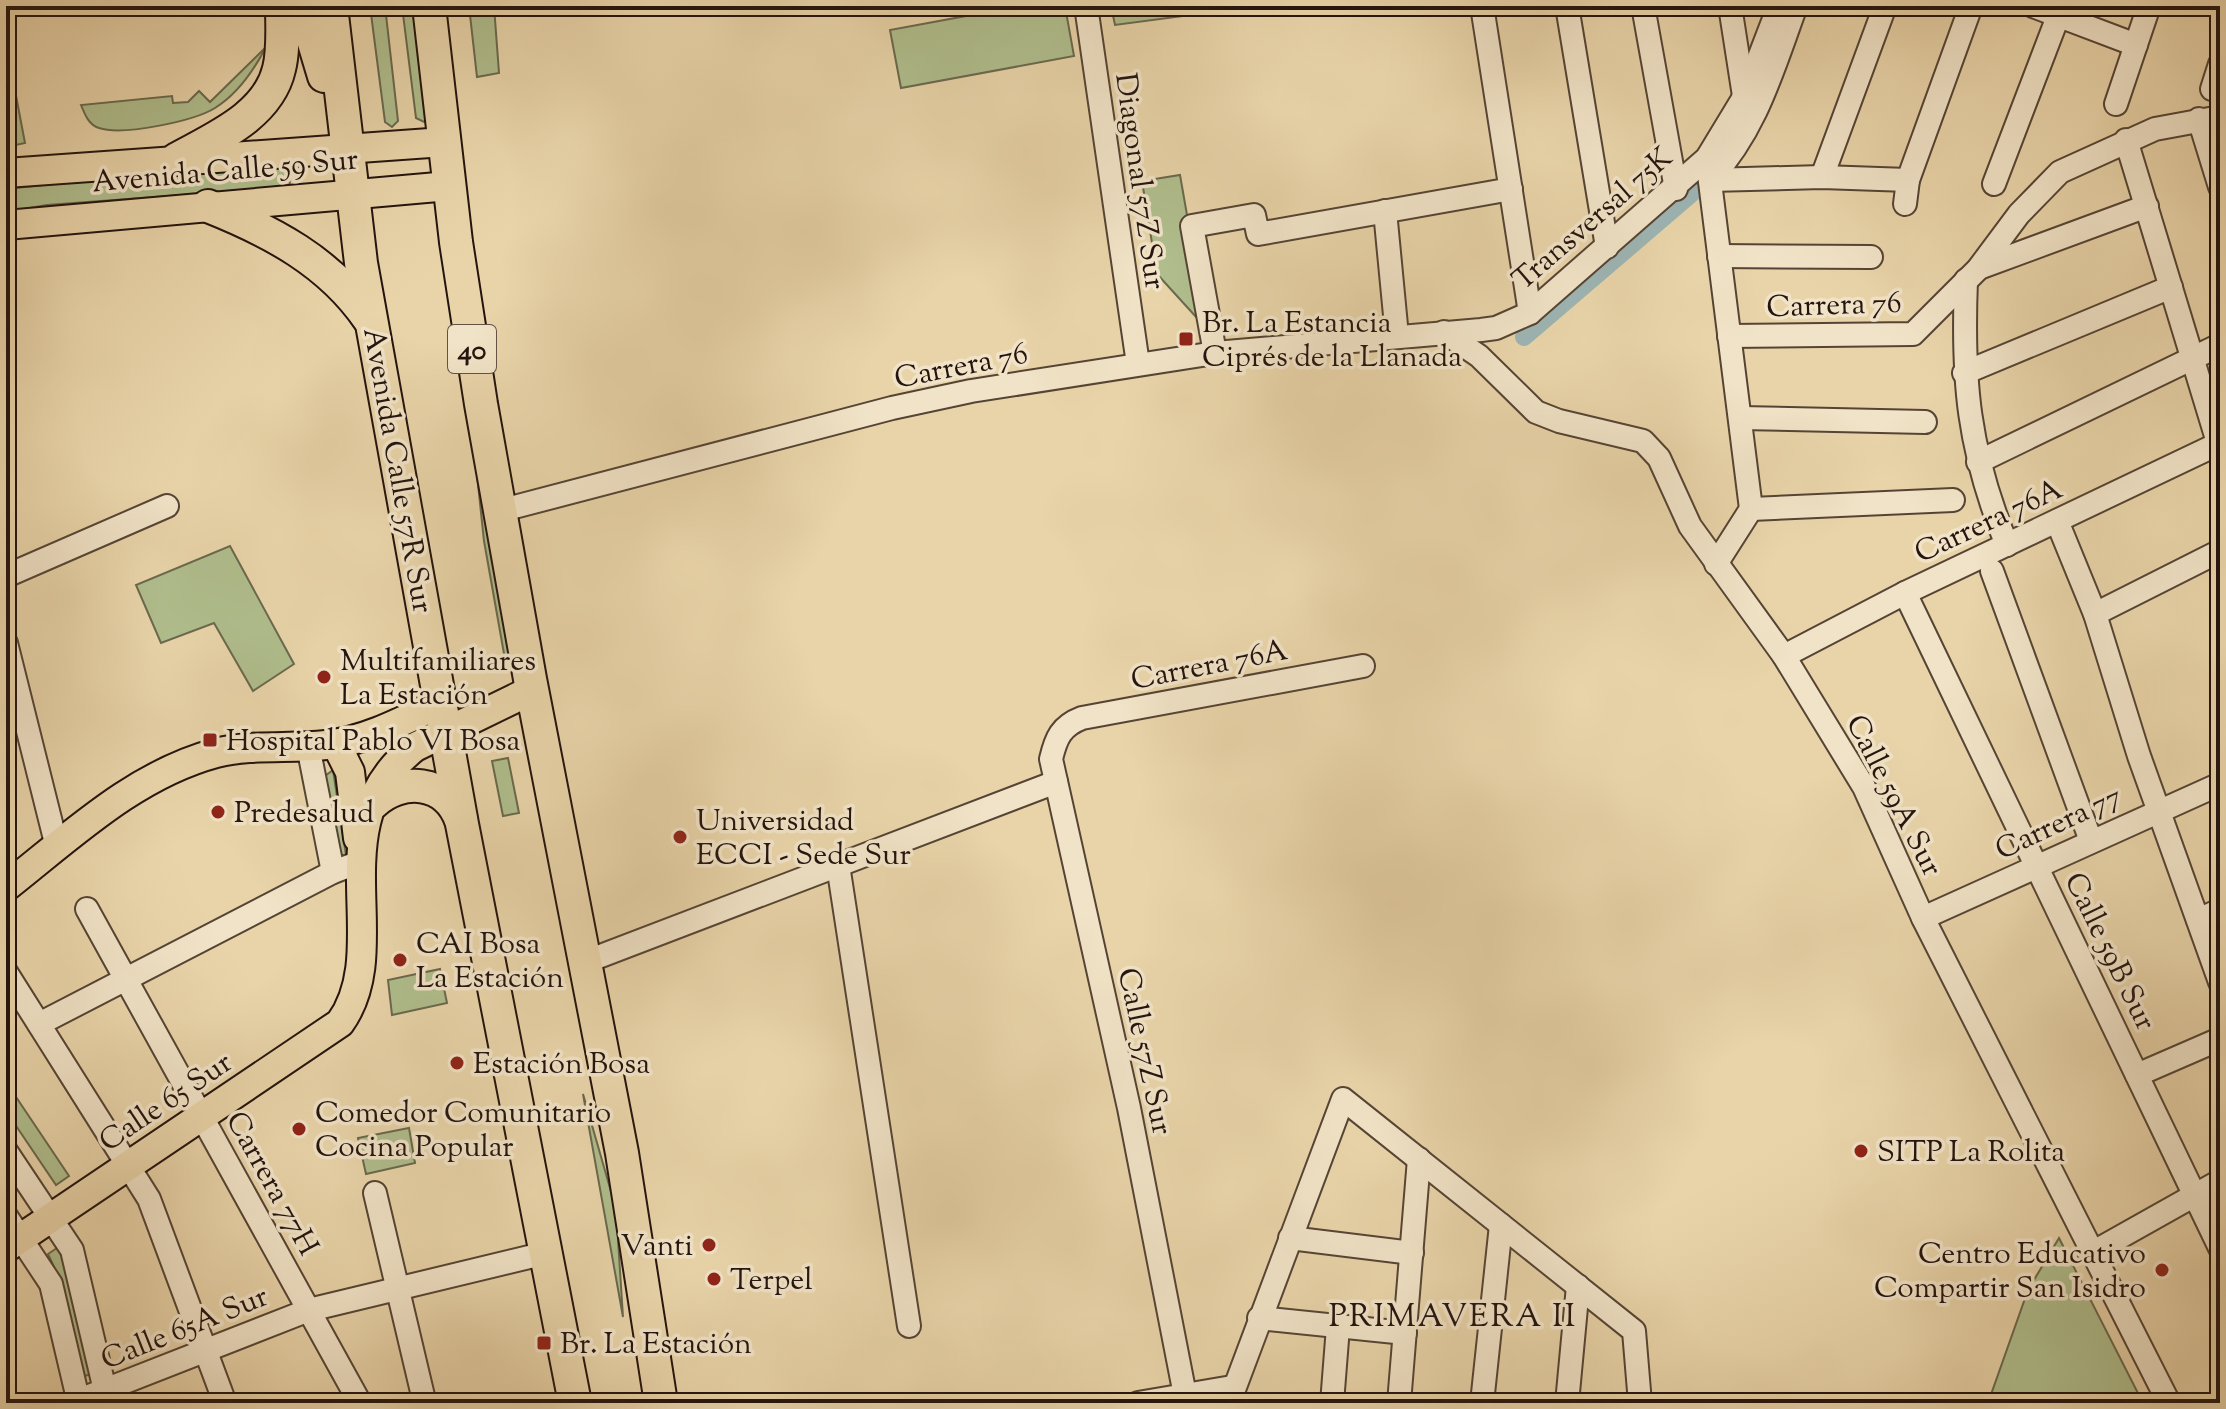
<svg xmlns="http://www.w3.org/2000/svg" width="2226" height="1409" font-family="'Sorts Mill Goudy',serif">
<style>
.green{fill:#b0be8d;stroke:#6a694e;stroke-width:2}
.lines{fill:none;stroke-linecap:round;stroke-linejoin:round}
.canal{stroke:#9db5b4;stroke-width:18}
.minor-casing{stroke:#554435;stroke-width:26}
.major-casing{stroke:#24140e;stroke-width:32}
.highway-casing{stroke:#24140e;stroke-width:36}
.minor{stroke:#f1e3c7;stroke-width:22}
.major{stroke:#e9d4a9;stroke-width:28}
.highway{stroke:#e9d4a9;stroke-width:32}
.poi-dot{fill:#8f2418;stroke:#f1e3c7;stroke-width:3}
.labels{text-anchor:middle;stroke-width:7;stroke-linejoin:round;paint-order:stroke}
.shield{fill:#f1e3c7;stroke:#625246;stroke-width:2}
.shield-label{font-size:28px;font-weight:bold;fill:#24140e}
.street-label{font-size:30px;fill:#24140e;stroke:#f1e3c7}
.poi-label{font-size:30px;fill:#24140e;stroke:#f1e3c7;text-anchor:start}
.neighbourhood-label{font-size:32px;letter-spacing:2px;fill:#24140e;stroke:#f1e3c7}
</style>
<rect width="100%" height="100%" fill="#e9d4a9"/>
<filter id="stains"><feTurbulence type="fractalNoise" baseFrequency=".0025" numOctaves="4"/><feColorMatrix values="0 0 0 0 .2 0 0 0 0 .09 0 0 0 0 .02 0 0 0 .5 -.17"/></filter>
<radialGradient id="worn" r=".72"><stop offset=".6" stop-color="#630" stop-opacity="0"/><stop offset="1" stop-color="#630" stop-opacity=".3"/></radialGradient>
<g class="green">
<path d="M370,6H385L398,121L392,127L385,122Z"/>
<path d="M402,6H417L429,120L424,122L416,118Z"/>
<path d="M469,6H494L499,73L477,77Z"/>
<path d="M1020,6H1065L1074,56L901,88L890,30Z"/>
<path d="M1111,6H1259L1115,25Z"/>
<path d="M6,43L25,143L6,147Z"/>
<path d="M266,47C254,70 238,94 215,108C194,121 123,136 99,128C89,125 85,115 81,105L172,96L173,103L188,102L199,91L210,102Z"/>
<path d="M288,159L290,187L47,205L6,212V189Z"/>
<path d="M1180,175L1207,329L1157,274L1142,181Z"/>
<path d="M475,456L509,652L506,665L484,541Z"/>
<path d="M230,546L294,664L253,691L214,623L161,643L136,585Z"/>
<path d="M508,758L519,813L503,816L492,761Z"/>
<path d="M333,770L346,855L335,856L325,776Z"/>
<path d="M440,969L447,1003L392,1015L388,980Z"/>
<path d="M6,1082L69,1176L56,1185L6,1111Z"/>
<path d="M583,1094L616,1209L623,1317Z"/>
<path d="M409,1128L415,1163L366,1174L358,1138Z"/>
<path d="M2059,1238L2143,1403H1988L2028,1290Z"/>
<path d="M60,1246L97,1373L84,1376L62,1284L48,1254Z"/>
</g>
<g class="lines">
<path class="canal" d="M1524,337L1699,187L1714,167"/>
<defs>
<g id="minor">
<path d="M1086,6L1138,364"/>
<path d="M1482,6L1530,313"/>
<path d="M1567,6L1607,247"/>
<path d="M1643,6L1676,189"/>
<path d="M1730,6L1744,96"/>
<path d="M2033,6L2136,45"/>
<path d="M2212,89L2220,64"/>
<path d="M2116,104L2149,6"/>
<path d="M2199,119L2220,187"/>
<path d="M2126,140L2220,449"/>
<path d="M1707,158L1751,509L1716,564"/>
<path d="M1822,177L1885,6"/>
<path d="M1710,180L1822,177L1908,180"/>
<path d="M1710,180C1757,128 1772,71 1796,6"/>
<path d="M1994,184L2062,6"/>
<path d="M1905,204L1908,180L1971,6"/>
<path d="M1385,211L1397,336"/>
<path d="M1719,256L1871,257"/>
<path d="M1979,268L2147,206"/>
<path d="M1966,280C1962,381 1968,450 2007,545"/>
<path d="M1444,332L1479,356L1536,412L1559,421L1643,441L1659,458L1690,526L1784,656L1864,787L1923,918L2169,1403"/>
<path d="M1729,336L1913,334L1978,269L2019,214L2060,172L2155,129L2220,117"/>
<path d="M1215,353L1192,226L1254,215L1258,234L1511,189"/>
<path d="M1964,373L2171,287"/>
<path d="M1740,418L1925,422"/>
<path d="M1978,462L2220,345"/>
<path d="M1751,509L1953,500"/>
<path d="M499,511L892,408L971,391L1215,353L1481,330L1496,328L1530,313L1707,158L1744,97L1779,6"/>
<path d="M2057,521L2095,614L2139,756L2220,982"/>
<path d="M1992,571L2091,841"/>
<path d="M6,576L167,506"/>
<path d="M1905,593L2220,1248"/>
<path d="M2095,614L2220,551"/>
<path d="M6,643L57,847"/>
<path d="M1784,656L1905,593L2220,443"/>
<path d="M308,746L333,872"/>
<path d="M838,865L909,1326"/>
<path d="M87,909L360,1403"/>
<path d="M1923,918L2220,784"/>
<path d="M2198,920L2220,910"/>
<path d="M585,962L1056,782"/>
<path d="M6,972L149,1199L225,1403"/>
<path d="M39,1024L333,872L360,862"/>
<path d="M2137,1075L2220,1039"/>
<path d="M6,1151L72,1250L108,1403"/>
<path d="M375,1193L423,1396"/>
<path d="M6,1216L51,1284L79,1403"/>
<path d="M1290,1238L1412,1253"/>
<path d="M2090,1254L2220,1181"/>
<path d="M1259,1318L1405,1333"/>
<path d="M1185,1395L1129,1108L1051,759C1056,738 1061,726 1082,718L1363,666"/>
<path d="M79,1400L309,1310L546,1253"/>
<path d="M1138,1403L1232,1387"/>
<path d="M1229,1403L1343,1099L1634,1331L1640,1403"/>
<path d="M1332,1403L1338,1327"/>
<path d="M1399,1403L1419,1159"/>
<path d="M1482,1403L1501,1225"/>
<path d="M1567,1403L1578,1286"/>
</g>
<g id="major">
<path d="M6,173L444,142"/>
<path d="M6,225L449,186"/>
<path d="M336,744L350,772L358,838"/>
<path d="M6,887C71,836 134,775 216,753C252,744 289,749 326,745C366,741 405,720 440,703"/>
<path d="M6,1248L340,1023C396,946 315,824 415,747L532,690"/>
</g>
<g id="highway">
<path d="M303,6L324,76"/>
<path d="M331,6L361,263L462,824L575,1403"/>
<path d="M429,6L456,242L481,404L530,679L622,1153L661,1403"/>
<path d="M177,159C215,138 268,116 279,69C284,50 282,26 282,6"/>
<path d="M208,206C271,231 330,262 369,319"/>
<path d="M373,803C401,777 446,779 461,820"/>
</g>
</defs>
<use href="#minor" class="minor-casing"/>
<use href="#major" class="major-casing"/>
<use href="#highway" class="highway-casing"/>
<use href="#minor" class="minor"/>
<use href="#major" class="major"/>
<use href="#highway" class="highway"/>
</g>
<g class="poi-dot">
<rect x="1178" y="331" width="16" height="16" rx="4"/>
<circle cx="324" cy="677" r="8"/>
<rect x="202" y="732" width="16" height="16" rx="4"/>
<circle cx="218" cy="812" r="8"/>
<circle cx="680" cy="837" r="8"/>
<circle cx="400" cy="960" r="8"/>
<circle cx="457" cy="1063" r="8"/>
<circle cx="299" cy="1129" r="8"/>
<circle cx="1861" cy="1151" r="8"/>
<circle cx="709" cy="1245" r="8"/>
<circle cx="2162" cy="1270" r="8"/>
<circle cx="714" cy="1279" r="8"/>
<rect x="536" y="1335" width="16" height="16" rx="4"/>
</g>
<g class="labels">
<rect class="shield" x="448" y="325" width="48" height="48" rx="6"/>
<g class="shield-label">
<text x="472" y="359">40</text>
</g>
<g class="street-label">
<text transform="translate(225 170) rotate(-5)" y="10">Avenida Calle 59 Sur</text>
<text transform="translate(1141 181) rotate(82)" y="10">Diagonal 57Z Sur</text>
<text transform="translate(1592 218) rotate(-41)" y="10">Transversal 75K</text>
<text transform="translate(1834 304) rotate(-2)" y="10">Carrera 76</text>
<text transform="translate(961 365) rotate(-11)" y="10">Carrera 76</text>
<text transform="translate(399 470) rotate(80)" y="10">Avenida Calle 57R Sur</text>
<text transform="translate(1988 520) rotate(-25)" y="10">Carrera 76A</text>
<text transform="translate(1209 664) rotate(-11)" y="10">Carrera 76A</text>
<text transform="translate(1895 795) rotate(63)" y="10">Calle 59A Sur</text>
<text transform="translate(2058 822) rotate(-25)" y="10">Carrera 77</text>
<text transform="translate(2111 951) rotate(64)" y="10">Calle 59B Sur</text>
<text transform="translate(1146 1051) rotate(78)" y="10">Calle 57Z Sur</text>
<text transform="translate(165 1101) rotate(-34)" y="10">Calle 65 Sur</text>
<text transform="translate(273 1183) rotate(61)" y="10">Carrera 77H</text>
<text transform="translate(184 1327) rotate(-22)" y="10">Calle 65A Sur</text>
</g>
<g class="poi-label">
<text x="1202" y="332">Br. La Estancia<tspan x="1202" dy="34">Ciprés de la Llanada</tspan></text>
<text x="340" y="670">Multifamiliares<tspan x="340" dy="34">La Estación</tspan></text>
<text x="226" y="750">Hospital Pablo VI Bosa</text>
<text x="234" y="822">Predesalud</text>
<text x="696" y="830">Universidad<tspan x="696" dy="34">ECCI - Sede Sur</tspan></text>
<text x="416" y="953">CAI Bosa<tspan x="416" dy="34">La Estación</tspan></text>
<text x="473" y="1073">Estación Bosa</text>
<text x="315" y="1122">Comedor Comunitario<tspan x="315" dy="34">Cocina Popular</tspan></text>
<text x="1877" y="1161">SITP La Rolita</text>
<text x="693" y="1255" text-anchor="end">Vanti</text>
<text x="2146" y="1263" text-anchor="end">Centro Educativo<tspan x="2146" dy="34">Compartir San Isidro</tspan></text>
<text x="730" y="1289">Terpel</text>
<text x="560" y="1353">Br. La Estación</text>
</g>
<g class="neighbourhood-label">
<text x="1453" y="1326">PRIMAVERA II</text>
</g>
</g>
<rect width="2226" height="1409" fill="none" stroke="#e9d4a9" stroke-width="32"/>
<rect x="8" y="8" width="2210" height="1393" fill="none" stroke="#24140e" stroke-width="4"/>
<rect x="16" y="16" width="2194" height="1377" fill="none" stroke="#24140e" stroke-width="2"/>
<rect width="100%" height="100%" filter="url(#stains)"/>
<rect width="100%" height="100%" fill="url(#worn)"/>
</svg>
